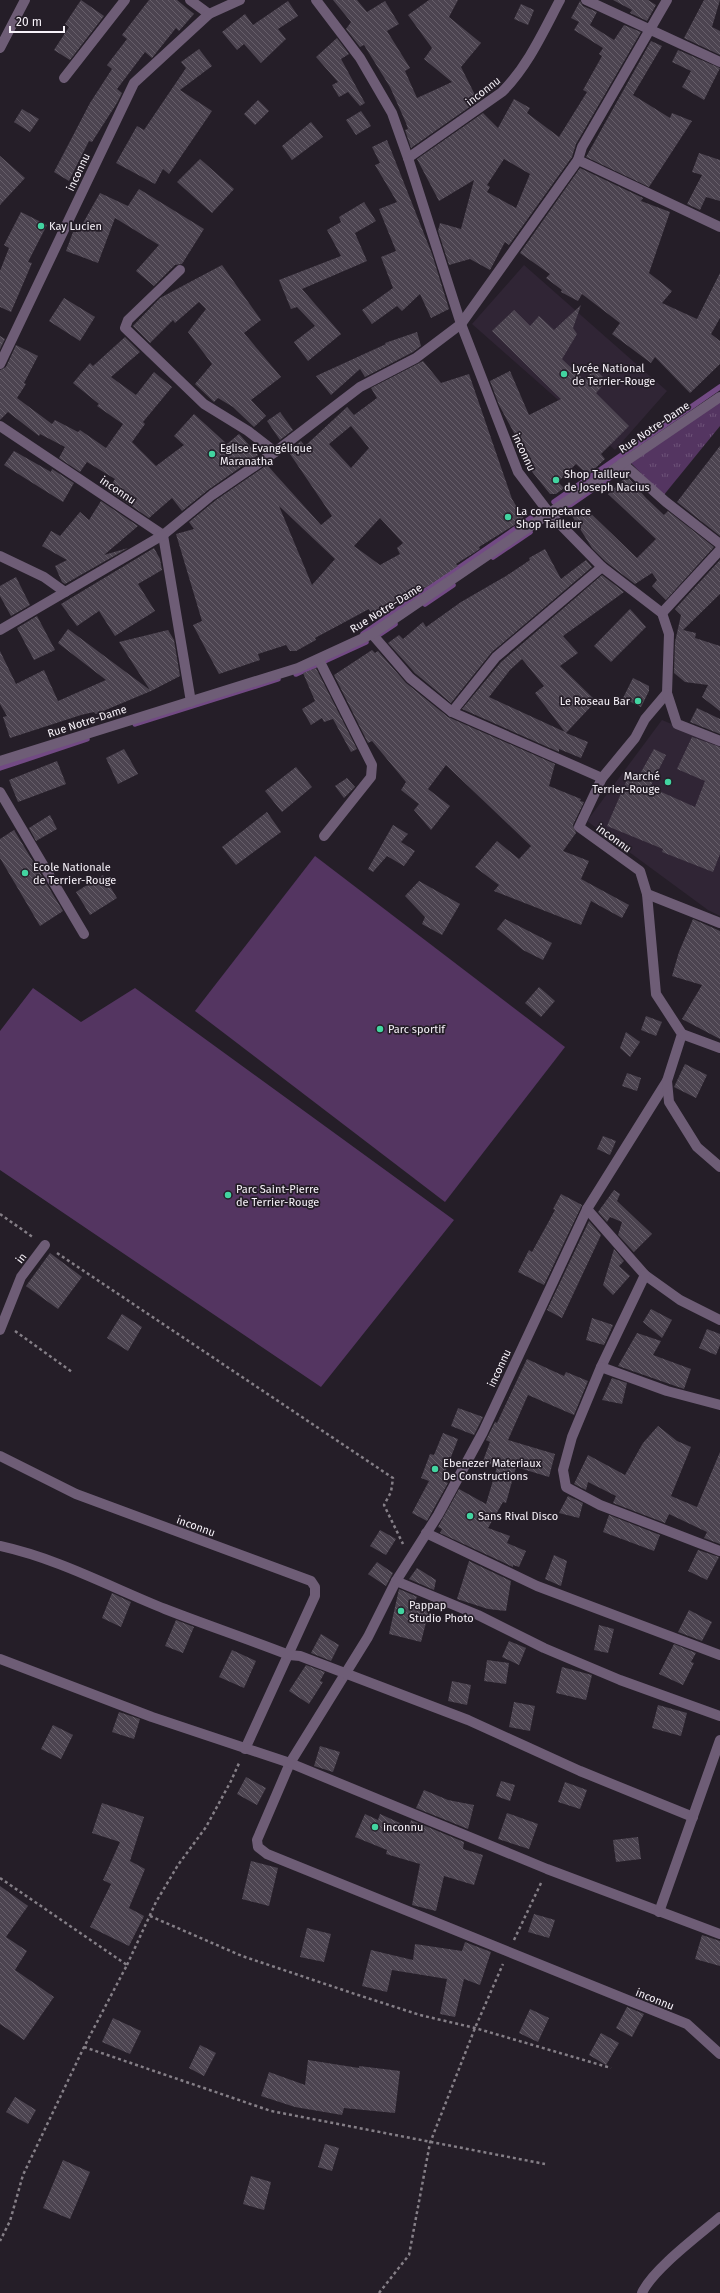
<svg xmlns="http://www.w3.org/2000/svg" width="720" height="2293" font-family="'Fira Sans',sans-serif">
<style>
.built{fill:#302535}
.park{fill:url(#park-tufts)}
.garden{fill:#543561}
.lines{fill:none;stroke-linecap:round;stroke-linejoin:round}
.stream{stroke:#724a84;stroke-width:5.5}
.building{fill:url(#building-back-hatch);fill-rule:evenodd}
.path{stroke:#857f87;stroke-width:2.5;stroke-dasharray:3 3;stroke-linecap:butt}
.minor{stroke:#6e5d76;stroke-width:10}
.poi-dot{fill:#42d4a0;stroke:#251e28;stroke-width:1.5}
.labels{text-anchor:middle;stroke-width:3.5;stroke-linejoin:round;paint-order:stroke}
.street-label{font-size:11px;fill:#f7f2f9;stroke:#251e28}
.poi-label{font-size:11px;fill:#f7f2f9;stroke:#251e28;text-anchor:start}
</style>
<defs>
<pattern id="park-tufts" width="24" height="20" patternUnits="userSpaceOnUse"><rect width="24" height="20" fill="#543561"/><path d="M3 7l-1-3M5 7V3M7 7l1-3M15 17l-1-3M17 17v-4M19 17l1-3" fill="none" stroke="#6d5378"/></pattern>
<pattern id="building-back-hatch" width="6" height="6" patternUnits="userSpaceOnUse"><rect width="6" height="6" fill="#4c4450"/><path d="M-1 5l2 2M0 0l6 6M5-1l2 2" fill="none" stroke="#675f6a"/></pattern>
</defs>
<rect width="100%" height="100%" fill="#251e28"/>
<g class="built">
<path d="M524,265L667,391L615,450L472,324Z"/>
<path d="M662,720L720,744V916L708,910L587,821Z"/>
</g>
<path class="park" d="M720,402V426L663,496L631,463Z"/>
<g class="garden">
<path d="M315,856L565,1047L445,1202L195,1011Z"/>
<path d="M33,988L81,1022L135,988L454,1220L321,1387L0,1170V1031Z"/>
</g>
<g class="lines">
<g class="stream">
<path d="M554,502L720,387"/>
<path d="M554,516L628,465"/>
<path d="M493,557L530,532"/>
<path d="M425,604L453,585"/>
<path d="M363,634L531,518"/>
<path d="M374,638L395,624"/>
<path d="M296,674L366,642"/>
<path d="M135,724L278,679"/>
<path d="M0,768L87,739"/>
</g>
</g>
<g class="building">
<path d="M81,0L104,16L70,60L54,50L69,27L65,24Z"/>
<path d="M149,0H177L194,14L179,31L176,28L152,58L145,52L117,89L122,93L117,103L92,142L89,141L69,181L54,172L90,103L112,69L107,65L127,39L122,35Z"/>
<path d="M333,0H357L367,12L385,1L399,24L387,31L410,68L405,71L417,98L452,82L424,59L432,48L408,15L429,0H458L449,17L481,43L461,67L478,101L411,148L405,130L408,129L406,123L390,87L364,45L360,47L346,29L351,22Z"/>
<path d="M613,0H648L656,5L647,21L630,13L632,10Z"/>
<path d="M704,0H720L712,27L720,31V55L684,38Z"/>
<path d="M288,1L298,16L278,29L286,39L261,63L244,44L237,50L222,32L245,14L253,25Z"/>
<path d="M580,1L583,6L597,12L590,25L614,40L624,25L641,32L576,144L572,157L509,245L505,242L490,270L470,259L449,265L438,231L440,223L461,229L474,180L439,201L417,159L483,113L498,128L514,99L530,108L527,113L559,137L587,92L583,90L602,56L599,54L603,48L574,30L579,22L571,18ZM504,159L530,174L516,208L487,192L490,187L487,185Z"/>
<path d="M521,4L534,10L528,25L514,19Z"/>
<path d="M337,38L349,54L341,59L365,103L360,106L348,92L339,97L332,85L338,82L316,57Z"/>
<path d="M651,41L662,46L633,95L670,118L672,113L692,121L649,187L586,157Z"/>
<path d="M199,49L212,66L180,90L212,111L169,174L163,169L155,184L116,163L137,126L144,130L186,68L181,62Z"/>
<path d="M678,50L720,68L704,100L682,87L691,71L672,62Z"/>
<path d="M258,100L269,111L255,125L244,114Z"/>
<path d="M22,109L39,119L30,132L14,122Z"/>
<path d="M361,111L371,126L356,135L346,120Z"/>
<path d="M311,122L323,137L292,160L282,146Z"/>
<path d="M387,140L432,254L449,309L431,318L420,294L402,311L397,306L372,324L362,310L393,288L381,257L396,251L379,209L397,202L375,165L380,163L372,147Z"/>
<path d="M699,153L720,160V201L706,197L700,210L687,204L702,175L692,172Z"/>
<path d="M0,156L25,178L0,205Z"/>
<path d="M200,159L234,189L212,213L177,182Z"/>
<path d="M580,168L643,198L641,201L670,212L649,273L672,291L662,303L697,319L720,273V318L711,334L720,341V364L690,393L655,357L651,363L612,334L620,323L582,294L578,301L561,292L562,290L546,278L550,274L520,253Z"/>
<path d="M139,189L204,229L182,264L175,265L154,286L136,271L159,245L115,218L98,263L66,251L73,232H78L100,193L128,206Z"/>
<path d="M364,202L376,221L355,233L367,261L302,289L341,334L308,361L294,342L315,326L297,307L291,309L279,280L341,256L327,230L341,222L339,217Z"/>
<path d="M21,212L47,225L28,262L32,263L11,312L0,307V271L9,248L4,245Z"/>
<path d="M222,265L261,320L244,333L281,377L251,400L266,416L254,427L233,407L218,398L214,402L195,384L212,364L188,332L206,309L199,302L175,323L173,320L150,343L133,326L160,298Z"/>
<path d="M64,298L95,317L80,341L49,321Z"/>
<path d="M581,305L573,328L577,334L562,359L584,380L595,369L607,381L596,393L629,426L601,454L605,459L588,475L576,464L558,482L564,488L556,494H550L525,463L528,459L499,405L490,381L510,371L529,415L561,399L492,331L514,310L530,326L539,316L554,330Z"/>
<path d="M417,332L421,346L413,352L365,377L360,369L331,395L316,376L386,344L385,343Z"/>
<path d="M0,336L5,339L0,349Z"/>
<path d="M125,337L140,352L111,377L136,395L154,372L172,387L143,422L145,424L132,442L156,466L184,445L174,436L194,414L227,444L239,434L258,455L208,490L182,511L172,498L149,518L108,490L115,479L87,462L80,472L59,458L65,447L40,434L39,436L8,412L0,420V370L6,367L16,345L38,356L24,383L26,384L17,398L52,424L55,420L78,432L80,430L106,448L123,424L97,406L99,404L73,383L90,363L93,366Z"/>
<path d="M423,361L441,383L469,374L512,499L524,519L479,547L480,549L456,564L458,566L425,588L424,587L386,611L387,614L373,620L369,609L315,638L316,640L296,651H290L286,645L258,654L260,660L219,674L193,625L202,621L176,534L194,529L189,522L216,500L267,465L321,525L332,516L288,451L301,441L305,446L347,407L354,415L377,398L371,388ZM351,426L369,448L351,468L329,444ZM279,506L335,559L312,585ZM380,518L403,543L397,548L400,554L380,565L354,546Z"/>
<path d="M280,412L293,430L280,440L267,421Z"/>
<path d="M720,446V536L677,502Z"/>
<path d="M14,451L51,472L52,469L74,483L63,502L4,465Z"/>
<path d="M627,476L646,498L664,515L668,511L714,547L666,600L652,586L657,580L652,573L635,584L606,562L592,548L572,516L584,507L637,558L656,539L608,494Z"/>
<path d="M101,501L138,526L104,555L128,548L65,584L62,582L55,566L67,560L42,546L51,531L60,536L80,512L89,520Z"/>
<path d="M154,548L160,559L162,570L138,584L155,611L115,636L99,611L77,626L61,604Z"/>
<path d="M545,549L561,579L586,560L592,567L492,652L451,703L415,673L388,643L399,635L403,639L423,622L426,627L461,602L506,576L530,560L529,558Z"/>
<path d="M720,560V594L683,630L696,633L695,638L720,646V711L702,697L708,685L685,682L674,673L675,642L681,615L675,609Z"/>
<path d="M602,575L624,592L563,636L578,653L560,666L596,701L566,733L588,742L581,758L559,749V752L462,709L501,662ZM522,659L544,686L535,693L565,732L489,697L510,670Z"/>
<path d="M16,577L30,605L11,616L0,596V586Z"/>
<path d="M630,609L646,627L611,662L594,646Z"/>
<path d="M37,616L55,650L34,660L17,628Z"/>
<path d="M68,629L150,690L119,642L168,630L174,640L180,676L151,691L96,714L94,712L81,715L10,738L3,717L7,716L0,704V651L16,684L44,670L58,701L106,680L58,643Z"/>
<path d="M372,650L375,653L378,651L406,683L448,717L555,764L549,786L581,799L580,801L584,802L573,825L576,833L563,851L589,861L581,879L629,905L622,918L591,901L581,925L494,891L499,885L475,867L497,841L519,859L531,846L446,765L428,789L450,806L431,830L414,810L419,804L401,790L406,782L372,741L368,743L334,675Z"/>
<path d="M316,668L357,749L351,752L333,719L324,722L322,718L311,725L302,709L315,701L303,673Z"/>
<path d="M633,678L649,686V691L641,707L623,698Z"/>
<path d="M697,708L720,719V734L690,722Z"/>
<path d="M692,737L720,747V854L713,872L662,852L663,849L607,826L628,777L636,781L654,749L666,755L650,787L695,807L705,781L677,769Z"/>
<path d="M124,749L138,774L118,784L106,758Z"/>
<path d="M57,761L66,784L18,802L9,780Z"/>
<path d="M296,767L312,787L282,812L265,791Z"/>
<path d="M347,778L355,787L344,798L335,786Z"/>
<path d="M267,812L281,832L236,865L222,847Z"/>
<path d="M50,815L57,829L36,841L29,828Z"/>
<path d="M393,825L408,834L401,842L415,851L404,866L387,856L373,872L368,869Z"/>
<path d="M14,830L63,911L40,926L0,858V839Z"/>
<path d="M103,875L117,898L90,915L76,892Z"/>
<path d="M419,881L460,904L442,935L422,924L425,917L405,896Z"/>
<path d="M505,919L552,943L543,960L523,950L497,929Z"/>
<path d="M693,919L720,931V1039L682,1019L702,985L672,976L679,952Z"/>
<path d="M539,987L555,1001L541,1017L525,1003Z"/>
<path d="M646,1016L662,1022L656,1036L641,1030Z"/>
<path d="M626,1032L640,1042L630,1057L620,1048Z"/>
<path d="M685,1064L707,1075L696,1098L674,1087Z"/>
<path d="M627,1073L641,1078L637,1091L622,1086Z"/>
<path d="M603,1136L616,1141L610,1155L597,1149Z"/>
<path d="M614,1190L620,1194L617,1201L652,1234L634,1252L618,1235L622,1222L610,1217L607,1222L598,1212Z"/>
<path d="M561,1194L582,1205L544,1285L518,1272L529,1250L532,1252L555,1210L553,1209Z"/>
<path d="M589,1221L601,1235L562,1318L547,1310Z"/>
<path d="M614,1249L624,1261L619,1266L630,1276L613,1295L603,1285Z"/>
<path d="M50,1253L82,1277L58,1309L26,1286Z"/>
<path d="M651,1309L672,1320L662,1338L643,1322Z"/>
<path d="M122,1314L142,1327L128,1351L107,1338Z"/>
<path d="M592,1318L613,1325L604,1345L586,1340Z"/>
<path d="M707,1329L720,1334V1345L716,1355L699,1348Z"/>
<path d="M637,1333L661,1341L653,1355L691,1369L684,1389L618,1366Z"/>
<path d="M527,1359L564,1376L566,1372L588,1381L574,1415L528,1395L508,1440L555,1454L549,1477L516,1467L506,1503L503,1502L488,1528L510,1536L507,1543L526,1551L519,1567L513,1565V1567L440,1533L442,1529L438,1527L459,1489L486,1504L497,1467L483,1461L490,1442L486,1440L495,1422L497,1423Z"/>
<path d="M612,1378L627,1383L622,1404L602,1400Z"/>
<path d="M458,1408L483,1417L474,1435L451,1426Z"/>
<path d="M658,1426L677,1441L691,1447L671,1496L697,1507L720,1452V1544L704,1538L707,1532L669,1514L665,1523L613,1503L616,1496L588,1482L586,1490L574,1484L588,1455L625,1475L643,1443Z"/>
<path d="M443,1433L458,1439L442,1480L448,1483L427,1521L412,1513L429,1481L421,1478L430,1454L434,1455Z"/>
<path d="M568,1496L583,1503L579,1518L559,1513Z"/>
<path d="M609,1515L660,1535L654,1551L603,1532Z"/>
<path d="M380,1530L396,1539L386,1555L370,1546Z"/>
<path d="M698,1550L719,1557L707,1580L688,1571Z"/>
<path d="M554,1555L567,1561L561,1586L545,1579Z"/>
<path d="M469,1561L511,1581L506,1611L488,1609L457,1599Z"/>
<path d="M377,1562L393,1573L386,1586L368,1574Z"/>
<path d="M417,1568L436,1580L434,1590L409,1579Z"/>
<path d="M399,1589L420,1598L417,1597L415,1601L430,1607L421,1642L389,1634Z"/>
<path d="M112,1593L131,1602L121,1627L102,1618Z"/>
<path d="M689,1610L712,1622L702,1641L678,1632Z"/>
<path d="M176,1620L194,1627L183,1653L165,1646Z"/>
<path d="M599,1625L614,1629L608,1653L594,1650Z"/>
<path d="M321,1634L339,1645L331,1661L311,1653Z"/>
<path d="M509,1641L526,1648L519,1665L502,1657Z"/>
<path d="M674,1644L696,1653L691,1662L694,1663L683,1685L659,1674Z"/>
<path d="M232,1650L256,1661L244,1688L219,1677Z"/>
<path d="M487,1660L509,1663L506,1684L484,1681Z"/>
<path d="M306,1665L325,1672L320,1681L323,1682L309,1704L289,1691Z"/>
<path d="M562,1667L592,1675L586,1700L556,1693Z"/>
<path d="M452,1681L471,1685L467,1705L448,1701Z"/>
<path d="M514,1702L535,1706L530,1731L509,1727Z"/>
<path d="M658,1705L687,1713L681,1736L652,1728Z"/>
<path d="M119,1712L140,1719L134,1739L112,1732Z"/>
<path d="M53,1725L73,1735L61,1759L41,1749Z"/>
<path d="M320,1746L340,1752L333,1772L314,1766Z"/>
<path d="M246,1777L266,1788L257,1805L237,1794Z"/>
<path d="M501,1781L515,1785L510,1801L496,1796Z"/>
<path d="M565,1782L587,1790L580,1809L558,1802Z"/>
<path d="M424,1790L448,1800L474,1805L468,1829L416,1808Z"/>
<path d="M102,1803L144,1817L130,1861L145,1869L129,1908L144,1916L129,1946L90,1927L111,1884L103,1880L120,1842L92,1833Z"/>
<path d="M507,1813L538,1824L529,1849L498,1839Z"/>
<path d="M365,1814L378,1820L380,1814L409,1827L411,1820L464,1842L463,1849L483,1855L474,1885L444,1876L436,1911L412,1905L420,1864L386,1854L387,1850L355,1837Z"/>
<path d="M638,1837L641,1859L616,1862L613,1840Z"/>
<path d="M251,1861L278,1868L269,1906L242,1899Z"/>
<path d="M0,1886L28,1906L6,1937L27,1951L15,1970L54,1997L24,2040L0,2024Z"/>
<path d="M534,1914L555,1920L549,1938L528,1932Z"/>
<path d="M307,1928L331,1934L324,1962L300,1957Z"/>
<path d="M702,1935L720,1941V1966L695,1959Z"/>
<path d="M465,1942L491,1952L480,1985L464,1979L455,2017L440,2014L447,1979L392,1970L387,1992L362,1986L371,1950L413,1960L415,1944L462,1951Z"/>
<path d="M627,2007L644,2014L632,2037L616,2028Z"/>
<path d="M530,2009L549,2018L538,2042L519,2033Z"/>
<path d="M113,2018L141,2031L130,2054L102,2042Z"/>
<path d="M601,2033L619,2043L606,2065L589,2055Z"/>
<path d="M200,2045L216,2053L204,2076L189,2068Z"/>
<path d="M308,2060L359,2068V2066L400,2071L395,2113L344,2108L342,2115L295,2107L261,2096L269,2072L305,2085Z"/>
<path d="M15,2097L36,2110L28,2124L6,2112Z"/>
<path d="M325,2144L339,2148L332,2171L318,2167Z"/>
<path d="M63,2160L90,2172L70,2219L43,2208Z"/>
<path d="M251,2176L271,2182L264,2210L243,2204Z"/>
</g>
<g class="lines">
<g class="path">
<path d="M0,1214L34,1238"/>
<path d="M57,1253L393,1478L391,1492L384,1505L403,1544"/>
<path d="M15,1331L72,1372"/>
<path d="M0,1878L127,1965L84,2047L23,2175L10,2221L0,2241"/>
<path d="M150,1916L242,1956L355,1994L420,2015L475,2028L611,2068"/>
<path d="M514,1940L542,1881"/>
<path d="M127,1965L156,1902L178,1865L206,1827L231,1781L240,1761"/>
<path d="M84,2047L271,2111L545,2164"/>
<path d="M379,2293L409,2255L430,2143L475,2028L503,1964"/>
</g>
<g class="minor">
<path d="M190,0L209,14"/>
<path d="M316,0L360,58L392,113L408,158L461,324L518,472L550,514L602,567L662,613L669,634L667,693L645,719L635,738L602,778L579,827L640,871L647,894L656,994L682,1034L667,1081L587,1209L483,1432L438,1515L396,1581L368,1637L290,1763L257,1840L258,1847L267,1854L687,2024L720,2054"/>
<path d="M586,0L720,62"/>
<path d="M0,48L25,0"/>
<path d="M64,78L125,0"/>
<path d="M408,158L502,92C528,66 543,32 560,0"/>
<path d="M578,160L720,227"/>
<path d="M180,270L128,320L125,328L204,404L248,431L275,452"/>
<path d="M0,364L134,83L209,14L240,0"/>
<path d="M0,426L163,535L191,702"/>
<path d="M622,463L666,502L720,544"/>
<path d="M0,556L44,577L65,592"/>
<path d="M662,613L720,550"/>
<path d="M0,630L163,535L212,495L275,452L360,387L416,358L461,324L578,160L582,147L667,0"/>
<path d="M372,634L410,678L452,712L602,778"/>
<path d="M319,660L372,765L371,777L324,836"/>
<path d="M667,693L677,724L720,741"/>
<path d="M452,712L496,657L602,567"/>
<path d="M0,761L298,668L372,634L720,397"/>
<path d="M0,792L84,934"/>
<path d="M647,894L720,923"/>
<path d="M682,1034L720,1048"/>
<path d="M667,1081L669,1102L697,1147L720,1167"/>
<path d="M587,1209L645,1275L680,1300L720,1320"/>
<path d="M645,1275L601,1367L572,1437L563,1470L566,1487L600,1505L720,1551"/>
<path d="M0,1330L21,1277L45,1245"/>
<path d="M601,1367L667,1391L720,1405"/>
<path d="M0,1456L76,1494L311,1581L315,1587V1596L245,1749"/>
<path d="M426,1533L537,1586L720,1655"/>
<path d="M0,1546C59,1559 110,1587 165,1609C206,1625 248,1639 289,1655L300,1656L468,1720L580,1771L693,1817"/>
<path d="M396,1581L478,1615L544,1648L620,1680L720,1716"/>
<path d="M0,1659L152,1717L290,1763L547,1869L720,1934"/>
<path d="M659,1912L720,1740"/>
<path d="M642,2293C652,2270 699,2235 720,2217"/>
</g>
</g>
<g class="poi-dot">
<circle cx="41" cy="226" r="4"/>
<circle cx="564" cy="374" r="4"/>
<circle cx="212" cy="454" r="4"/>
<circle cx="556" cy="480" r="4"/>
<circle cx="508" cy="517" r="4"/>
<circle cx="638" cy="701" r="4"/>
<circle cx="668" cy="782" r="4"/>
<circle cx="25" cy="873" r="4"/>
<circle cx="380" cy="1029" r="4"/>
<circle cx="228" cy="1195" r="4"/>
<circle cx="435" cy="1469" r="4"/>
<circle cx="470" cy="1516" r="4"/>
<circle cx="401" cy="1611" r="4"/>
<circle cx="375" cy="1827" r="4"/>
</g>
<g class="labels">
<g class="street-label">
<text transform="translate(483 91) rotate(-38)" y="4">inconnu</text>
<text transform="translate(78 172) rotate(-65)" y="4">inconnu</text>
<text transform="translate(654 427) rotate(-34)" y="4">Rue Notre-Dame</text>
<text transform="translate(524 452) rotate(65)" y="4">inconnu</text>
<text transform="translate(118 490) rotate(34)" y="4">inconnu</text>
<text transform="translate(386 608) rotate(-32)" y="4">Rue Notre-Dame</text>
<text transform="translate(87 721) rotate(-18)" y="4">Rue Notre-Dame</text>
<text transform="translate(614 838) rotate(36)" y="4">inconnu</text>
<text transform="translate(21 1258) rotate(-53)" y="4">in</text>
<text transform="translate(499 1368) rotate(-65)" y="4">inconnu</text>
<text transform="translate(196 1526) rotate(20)" y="4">inconnu</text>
<text transform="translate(655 1999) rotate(22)" y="4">inconnu</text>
</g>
<g class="poi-label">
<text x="49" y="230">Kay Lucien</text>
<text x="572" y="372">Lycée National<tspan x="572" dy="13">de Terrier-Rouge</tspan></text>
<text x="220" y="452">Eglise Evangélique<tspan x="220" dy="13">Maranatha</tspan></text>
<text x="564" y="478">Shop Tailleur<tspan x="564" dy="13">de Joseph Nacius</tspan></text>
<text x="516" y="515">La competance<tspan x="516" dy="13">Shop Tailleur</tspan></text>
<text x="630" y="705" text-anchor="end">Le Roseau Bar</text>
<text x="660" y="780" text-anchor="end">Marché<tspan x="660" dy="13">Terrier-Rouge</tspan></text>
<text x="33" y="871">Ecole Nationale<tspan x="33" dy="13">de Terrier-Rouge</tspan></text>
<text x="388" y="1033">Parc sportif</text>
<text x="236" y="1193">Parc Saint-Pierre<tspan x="236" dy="13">de Terrier-Rouge</tspan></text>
<text x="443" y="1467">Ebenezer Materiaux<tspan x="443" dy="13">De Constructions</tspan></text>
<text x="478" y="1520">Sans Rival Disco</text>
<text x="409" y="1609">Pappap<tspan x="409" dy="13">Studio Photo</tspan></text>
<text x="383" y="1831">inconnu</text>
</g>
</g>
<path d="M10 26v6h54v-6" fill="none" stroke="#f7f2f9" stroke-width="2"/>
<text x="16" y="26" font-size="12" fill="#f7f2f9" stroke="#251e28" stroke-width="3" paint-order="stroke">20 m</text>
</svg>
